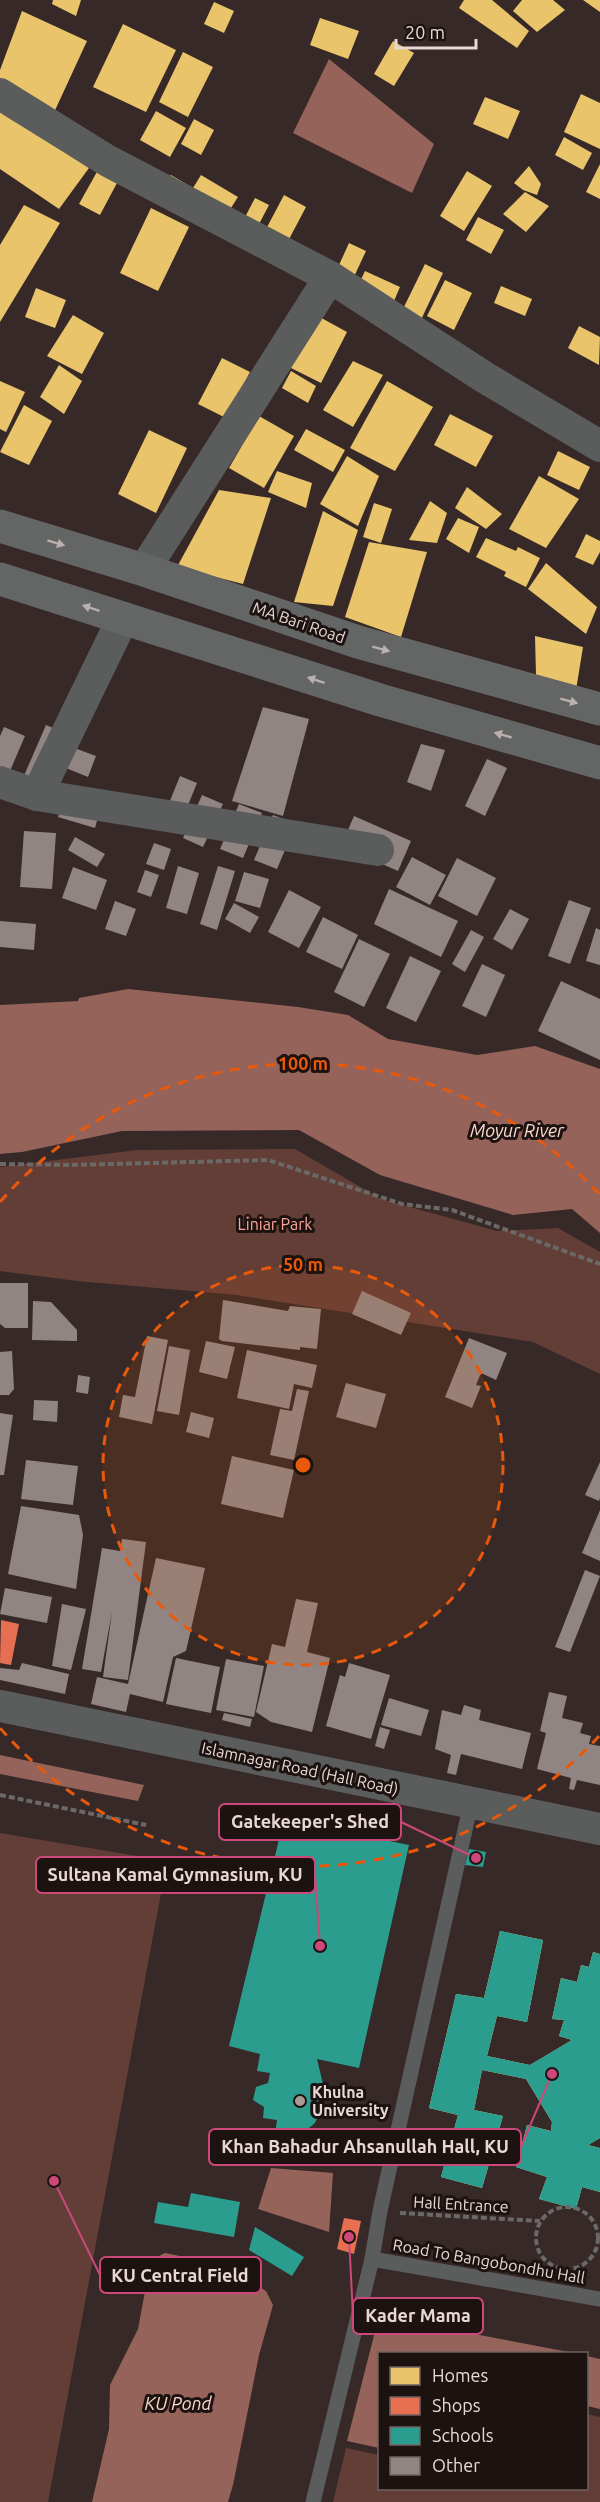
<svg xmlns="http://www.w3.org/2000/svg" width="600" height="2502" font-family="Ubuntu,sans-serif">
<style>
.green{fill:#633e37}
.water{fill:#96635a}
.homes{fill:#e9c46a}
.shops{fill:#e76f51}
.schools{fill:#2a9d8f}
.building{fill:#908583}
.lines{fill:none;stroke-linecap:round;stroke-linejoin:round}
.path{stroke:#6b6968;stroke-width:4;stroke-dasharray:6 3;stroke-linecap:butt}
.lane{stroke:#5b5d5d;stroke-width:15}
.street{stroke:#5b5d5d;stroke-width:32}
.primary{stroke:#646565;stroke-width:33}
.oneway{fill:#bab0ae}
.ring{fill:none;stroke:#e8590c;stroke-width:3;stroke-dasharray:10 8}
.poi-dot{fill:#aa9b98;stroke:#1c1210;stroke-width:2}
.labels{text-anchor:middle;stroke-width:6;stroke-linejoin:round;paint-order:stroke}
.street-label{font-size:16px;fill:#e8d8d5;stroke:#1c1210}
.park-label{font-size:16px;fill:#fba798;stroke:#1c1210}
.poi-label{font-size:16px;font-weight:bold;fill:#e8d8d5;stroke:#1c1210;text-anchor:start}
.water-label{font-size:18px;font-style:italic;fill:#fad7d0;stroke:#1c1210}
.centre{fill:#e8590c;stroke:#1c1210;stroke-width:3}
.ring-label{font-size:18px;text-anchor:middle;font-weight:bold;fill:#e8590c;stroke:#1c1210;stroke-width:6;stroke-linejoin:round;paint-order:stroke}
.leader{fill:none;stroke:#cc487a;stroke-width:2}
.callout-dot{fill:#cc487a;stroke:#1c1210;stroke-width:2}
.callout{fill:#1c1210;stroke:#cc487a;stroke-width:2}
.callout-label{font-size:18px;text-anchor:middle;font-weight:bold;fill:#e8d8d5}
</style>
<rect width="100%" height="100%" fill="#362927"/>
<g class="green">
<path d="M295,1149L381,1199L497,1231L558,1228L600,1252V1374L533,1342L237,1295L77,1281L0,1271V1167L137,1150Z"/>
<path d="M0,1833L167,1861L48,2502H0Z"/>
<path d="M587,2414L600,2417V2502H333L346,2448L379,2455L380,2488H586Z"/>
</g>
<g class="water">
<path d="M329,59L434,144L412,193L293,133Z"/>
<path d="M128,989L298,1007L348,1015L388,1039L477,1055L535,1046L600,1069V1233L572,1209L513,1215L380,1175L299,1130L122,1131L22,1152L0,1154V1005L78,1001L79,998Z"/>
<path d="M0,1755L144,1785L138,1801L0,1774Z"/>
<path d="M271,2168L333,2173L329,2232L258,2209Z"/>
<path d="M165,2253L180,2256L253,2283L266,2291L273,2305L259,2355L233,2485L228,2502H92L109,2429L110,2385L138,2329L149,2270L155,2258Z"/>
<path d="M379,2316L574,2353L380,2354L379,2448L347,2441Z"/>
<path d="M586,2356L600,2359V2409L587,2406Z"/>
</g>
<g class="homes">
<path d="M53,0H81L76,16L52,4Z"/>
<path d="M464,0H492L529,31L517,48L459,8Z"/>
<path d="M522,0H553L565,10L537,32L513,11Z"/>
<path d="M583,0H600V12Z"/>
<path d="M214,2L234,11L224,33L204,24Z"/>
<path d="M22,11L87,41L51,119L0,88V70Z"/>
<path d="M320,18L359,31L348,59L310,45Z"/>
<path d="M123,24L176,50L146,112L93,87Z"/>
<path d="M393,41L414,53L394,86L374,74Z"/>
<path d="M183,52L213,67L188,117L159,102Z"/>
<path d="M581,94L600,103V149L564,132Z"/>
<path d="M485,97L520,111L508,139L473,124Z"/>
<path d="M0,110L89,168L59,209L0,169Z"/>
<path d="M156,111L186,128L170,157L140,140Z"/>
<path d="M194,119L214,130L201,155L181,144Z"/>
<path d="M564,137L592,153L583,170L555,155Z"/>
<path d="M600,164V199L586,192Z"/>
<path d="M529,166L541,184L537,195L523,190L514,183Z"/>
<path d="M98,170L118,181L100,215L79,204Z"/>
<path d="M467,171L492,186L464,231L440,216Z"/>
<path d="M171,175L193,188L201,175L238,197L229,211L165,185Z"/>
<path d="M525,192L549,206L526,232L503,214Z"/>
<path d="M284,195L306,207L287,243L265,231Z"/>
<path d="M255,198L269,205L258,226L244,219Z"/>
<path d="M24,205L60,223L0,322V245Z"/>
<path d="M151,208L189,227L158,291L120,273Z"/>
<path d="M478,217L504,230L491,254L466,240Z"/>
<path d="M349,243L366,251L351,283L334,276Z"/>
<path d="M425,264L443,273L419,324L400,315Z"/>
<path d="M365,271L400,287L391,308L355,292Z"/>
<path d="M445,280L472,293L454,330L427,316Z"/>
<path d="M501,286L532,299L525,316L494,303Z"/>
<path d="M36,288L66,300L55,328L25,317Z"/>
<path d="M73,315L104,333L82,374L47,356Z"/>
<path d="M316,315L347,332L321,383L289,367Z"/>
<path d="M579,326L600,337L599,365L568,348Z"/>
<path d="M222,358L250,372L226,418L198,404Z"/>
<path d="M353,361L383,375L353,427L323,410Z"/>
<path d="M59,365L82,381L64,414L40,397Z"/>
<path d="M291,371L316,386L308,403L282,388Z"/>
<path d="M0,381L25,392L6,432L0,429Z"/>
<path d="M387,381L433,407L395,471L350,448Z"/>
<path d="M24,405L52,421L29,465L0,452Z"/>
<path d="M450,414L493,436L476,467L434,445Z"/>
<path d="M259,416L294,436L264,488L229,468Z"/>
<path d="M306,429L345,450L333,472L294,450Z"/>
<path d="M149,430L187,448L156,513L118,494Z"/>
<path d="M558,451L590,467L579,490L547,475Z"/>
<path d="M347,456L379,476L358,526L320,504Z"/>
<path d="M277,471L312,483L306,508L268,492Z"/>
<path d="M539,476L579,499L546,548L509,529Z"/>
<path d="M467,487L502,514L486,529L455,508Z"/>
<path d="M219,490L271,498L243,584L177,567Z"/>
<path d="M430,501L447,513L437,543L409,540Z"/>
<path d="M374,503L392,509L381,543L363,537Z"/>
<path d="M323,511L358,530L333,606L294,602Z"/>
<path d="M458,518L479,527L469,553L446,539Z"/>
<path d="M586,534L600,541V552L593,565L575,557Z"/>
<path d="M486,538L516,551L518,547L540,558L526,587L504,576L506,572L476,557Z"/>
<path d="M369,542L427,552L401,637L345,617Z"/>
<path d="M546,563L597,607L586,634L528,589Z"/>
<path d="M535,636L583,647L576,690L536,675Z"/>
<path d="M500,1931L543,1940L527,2022L497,2016L487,2056L530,2065L572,2040L559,2036L564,2020L552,2019L561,1978L577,1982L581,1965L589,1967L593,1952L600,1954V2138L588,2145L600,2148V2192L582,2187L576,2209L539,2199L547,2177L516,2167L527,2125L551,2131L552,2122L526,2079L482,2070L474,2110L503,2116L482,2188L441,2177L458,2115L429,2108L456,1994L484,1998Z"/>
</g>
<g class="shops">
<path d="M1,1620L19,1624L11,1665L0,1663Z"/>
<path d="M344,2218L361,2221L354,2254L337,2249Z"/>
</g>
<g class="schools">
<path d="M284,1819L409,1845L359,2068L317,2059L323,2084L320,2112L315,2123L304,2132L282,2135L275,2134L277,2120L263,2118L264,2107L253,2100L256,2087L268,2083L270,2073L257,2071L260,2054L229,2046Z"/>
<path d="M469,1849L486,1852L483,1867L465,1865Z"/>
<path d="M500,1931L543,1940L527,2022L497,2016L487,2056L530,2065L572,2040L559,2036L564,2020L552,2019L561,1978L577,1982L581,1965L589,1967L593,1952L600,1954V2138L588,2145L600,2148V2192L582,2187L576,2209L539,2199L547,2177L516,2167L527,2125L551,2131L552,2122L526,2079L482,2070L474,2110L503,2116L482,2188L441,2177L458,2115L429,2108L456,1994L484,1998Z"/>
<path d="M191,2193L240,2202L234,2237L154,2223L158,2202L188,2207Z"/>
<path d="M255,2227L304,2257L292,2276L249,2250Z"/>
</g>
<g class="building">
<path d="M263,707L309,719L283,816L232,801Z"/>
<path d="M46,725L65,733L42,786L23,778Z"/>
<path d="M4,727L25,736L0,794V736Z"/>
<path d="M421,744L445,750L431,791L407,782Z"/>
<path d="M69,746L96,756L88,777L61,766Z"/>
<path d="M487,759L507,768L485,816L465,806Z"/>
<path d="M180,776L197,783L184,815L167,808Z"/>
<path d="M202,795L223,804L203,847L183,838Z"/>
<path d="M64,798L100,810L95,828L58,817Z"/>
<path d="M239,804L262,813L243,858L220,849Z"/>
<path d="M273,815L296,824L277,869L254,860Z"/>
<path d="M354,816L411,841L398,871L341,846Z"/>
<path d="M24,831L56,833L52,889L20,887Z"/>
<path d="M75,837L105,854L97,867L68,850Z"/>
<path d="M154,843L171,849L164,870L146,864Z"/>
<path d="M412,857L446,875L430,905L396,887Z"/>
<path d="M457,858L496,878L477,916L438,896Z"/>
<path d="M178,866L199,873L187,914L166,908Z"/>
<path d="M218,866L235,871L217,930L200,924Z"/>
<path d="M73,867L107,880L96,910L62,898Z"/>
<path d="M145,870L159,875L151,897L137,892Z"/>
<path d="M244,872L269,879L260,908L235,901Z"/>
<path d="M389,889L458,921L441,957L374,924Z"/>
<path d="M289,890L321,907L299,948L268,932Z"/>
<path d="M569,900L591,908L570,964L548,956Z"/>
<path d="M115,901L136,909L126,936L105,929Z"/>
<path d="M234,903L259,917L250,933L225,919Z"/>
<path d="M510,909L529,919L512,950L493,939Z"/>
<path d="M323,917L358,935L342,969L306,952Z"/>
<path d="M0,921L36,924L34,950L0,947Z"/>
<path d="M596,928L600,930V965L586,961Z"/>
<path d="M471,930L484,937L465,972L452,964Z"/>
<path d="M359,939L390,954L364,1007L334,992Z"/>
<path d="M410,956L441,971L416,1022L386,1008Z"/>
<path d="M482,964L505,975L486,1017L462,1006Z"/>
<path d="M561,981L600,999V1060L538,1031Z"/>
<path d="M0,1283H28V1328H5L0,1324Z"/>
<path d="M362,1291L411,1313L401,1335L352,1314Z"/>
<path d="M223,1300L288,1311L290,1306L321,1309L317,1349L300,1347V1350L222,1341L219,1339Z"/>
<path d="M33,1301L51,1302L77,1330V1341L32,1340Z"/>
<path d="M147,1336L168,1340L152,1424L119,1417L123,1395L135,1397Z"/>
<path d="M469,1338L507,1353L496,1380L481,1373L476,1385L481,1386L472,1408L445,1397Z"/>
<path d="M206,1341L235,1347L227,1379L199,1372Z"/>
<path d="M169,1346L190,1350L179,1415L157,1411Z"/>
<path d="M247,1350L317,1365L312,1388L294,1384L289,1409L237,1398Z"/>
<path d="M12,1351L14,1389L9,1395H0V1352Z"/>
<path d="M78,1375L90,1377L88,1394L76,1392Z"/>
<path d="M346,1383L386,1394L376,1428L336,1417Z"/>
<path d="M297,1389L309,1391L294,1460L270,1455L280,1409L292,1411Z"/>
<path d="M34,1400L58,1401L57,1422L33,1420Z"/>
<path d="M191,1412L214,1418L209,1438L186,1432Z"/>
<path d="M0,1413L13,1415L4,1475H0Z"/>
<path d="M232,1456L294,1470L283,1518L221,1504Z"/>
<path d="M26,1460L78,1466L73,1505L21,1499Z"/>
<path d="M600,1462V1498L599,1501L585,1495Z"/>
<path d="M21,1506L79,1515L83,1535L76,1589L8,1574Z"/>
<path d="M600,1510V1561L582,1553Z"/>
<path d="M122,1539L146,1542L128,1680L103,1677L112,1612L101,1672L82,1669L102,1548L120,1551Z"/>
<path d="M156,1558L205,1568L186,1651L173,1657L163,1702L130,1694L126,1712L91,1704L97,1677L128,1684Z"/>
<path d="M585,1570L600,1576L570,1652L555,1647Z"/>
<path d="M5,1588L52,1597L47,1623L0,1614Z"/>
<path d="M296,1599L318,1603L307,1652L330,1658L312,1732L271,1722L256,1712L272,1644L285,1647Z"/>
<path d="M62,1604L86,1609L71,1670L52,1666Z"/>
<path d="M176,1658L220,1667L211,1713L166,1704Z"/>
<path d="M226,1659L264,1666L254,1717L216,1710Z"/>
<path d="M22,1663L69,1674L65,1694L0,1680V1668L19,1670Z"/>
<path d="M349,1663L390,1675L371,1739L326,1726L340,1675L345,1677Z"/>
<path d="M549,1692L567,1696L562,1718L583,1723L580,1733L591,1736L589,1744L600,1746V1785L577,1780L574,1790L569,1789L571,1778L537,1769L546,1733L540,1731Z"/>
<path d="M389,1698L429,1710L421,1736L381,1725Z"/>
<path d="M464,1705L481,1710L479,1720L531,1733L522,1769L461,1754L456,1775L447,1773L451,1755L435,1749L442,1710L461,1715Z"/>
<path d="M224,1713L252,1719L250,1727L222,1720Z"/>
<path d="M380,1727L390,1730L384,1749L375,1746Z"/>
</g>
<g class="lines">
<g class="path">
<path d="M0,1164L72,1165L268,1160L402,1204L452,1210L600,1264"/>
<path d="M0,1795L146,1825"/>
<circle cx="567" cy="2238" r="31"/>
<path d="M400,2213L540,2221"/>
</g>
<g class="lane">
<path d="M372,2259L600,2299"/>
<path d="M313,2502L372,2259L380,2211L471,1803"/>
</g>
<g class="street">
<path d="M0,94L108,161L330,277L484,377L600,446"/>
<path d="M144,570L330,277"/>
<path d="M0,782L37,795L378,850"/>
<path d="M37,795L123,618"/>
<path d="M0,1706L600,1829"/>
</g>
<g class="primary">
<path d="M0,526L144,570L358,642L600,709"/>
<path d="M0,579L380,700L600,763"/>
</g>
</g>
<defs><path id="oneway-solid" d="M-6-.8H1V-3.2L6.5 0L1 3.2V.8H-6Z" transform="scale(1.5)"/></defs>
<g class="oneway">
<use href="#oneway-solid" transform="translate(56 543) rotate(17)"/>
<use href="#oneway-solid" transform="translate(91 608) rotate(-162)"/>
<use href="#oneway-solid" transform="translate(381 649) rotate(15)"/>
<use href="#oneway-solid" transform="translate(316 680) rotate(-162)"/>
<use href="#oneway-solid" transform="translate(569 701) rotate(15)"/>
<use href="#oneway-solid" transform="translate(503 735) rotate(-164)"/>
</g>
<circle cx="303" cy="1465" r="200" fill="#e8590c" fill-opacity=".12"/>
<g class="ring">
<circle cx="303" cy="1465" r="200"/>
<path d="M599 1736A401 401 0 0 1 0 1728M0 1202A401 401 0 0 1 599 1194"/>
</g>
<circle class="poi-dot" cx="300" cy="2101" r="6"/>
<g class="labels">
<g class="street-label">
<text transform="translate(299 622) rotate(19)" y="6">MA Bari Road</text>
<text transform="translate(300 1768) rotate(12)" y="6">Islamnagar Road (Hall Road)</text>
<text transform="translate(461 2204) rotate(3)" y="6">Hall Entrance</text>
<text transform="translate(489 2261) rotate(10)" y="6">Road To Bangobondhu Hall</text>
</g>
<g class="park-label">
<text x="275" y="1230">Liniar Park</text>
</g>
<g class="poi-label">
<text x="312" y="2098">Khulna<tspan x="312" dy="18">University</tspan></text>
</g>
<g class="water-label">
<text x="517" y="1137">Moyur River</text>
<text x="178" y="2410">KU Pond</text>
</g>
</g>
<circle cx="303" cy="1465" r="9" class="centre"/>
<g class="ring-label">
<text x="303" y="1070">100 m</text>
<text x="303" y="1271">50 m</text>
</g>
<path class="leader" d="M476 1858L401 1822M320 1946L315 1875M552 2074L521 2147M54 2181L100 2275M349 2237L353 2316"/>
<g class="callout-dot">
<circle cx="476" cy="1858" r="6"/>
<circle cx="320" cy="1946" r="6"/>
<circle cx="552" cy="2074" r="6"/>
<circle cx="54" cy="2181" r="6"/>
<circle cx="349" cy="2237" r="6"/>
</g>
<g class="callout">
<rect x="219" y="1804" width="182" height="36" rx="6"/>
<rect x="36" y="1857" width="279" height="36" rx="6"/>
<rect x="209" y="2129" width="312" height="36" rx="6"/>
<rect x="100" y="2257" width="161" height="36" rx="6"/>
<rect x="353" y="2298" width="130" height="36" rx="6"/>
</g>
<g class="callout-label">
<text x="310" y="1828">Gatekeeper's Shed</text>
<text x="175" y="1881">Sultana Kamal Gymnasium, KU</text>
<text x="365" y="2153">Khan Bahadur Ahsanullah Hall, KU</text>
<text x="180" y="2282">KU Central Field</text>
<text x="418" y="2322">Kader Mama</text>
</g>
<rect x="378" y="2352" width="210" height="138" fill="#1c1210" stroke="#6e615f" stroke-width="1.5"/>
<rect x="390" y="2367" width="30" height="18" fill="#e9c46a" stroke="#6e615f" stroke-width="1.5"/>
<text x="432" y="2382" font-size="18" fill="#e8d8d5">Homes</text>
<rect x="390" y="2397" width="30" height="18" fill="#e76f51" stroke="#6e615f" stroke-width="1.5"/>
<text x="432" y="2412" font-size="18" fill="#e8d8d5">Shops</text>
<rect x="390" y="2427" width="30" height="18" fill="#2a9d8f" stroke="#6e615f" stroke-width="1.5"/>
<text x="432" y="2442" font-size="18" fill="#e8d8d5">Schools</text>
<rect x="390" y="2457" width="30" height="18" fill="#908583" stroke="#6e615f" stroke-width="1.5"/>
<text x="432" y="2472" font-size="18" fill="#e8d8d5">Other</text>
<path d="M396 39v9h80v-9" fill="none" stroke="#e8d8d5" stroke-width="3"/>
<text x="405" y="39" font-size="18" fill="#e8d8d5" stroke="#1c1210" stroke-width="4.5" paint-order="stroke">20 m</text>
</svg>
